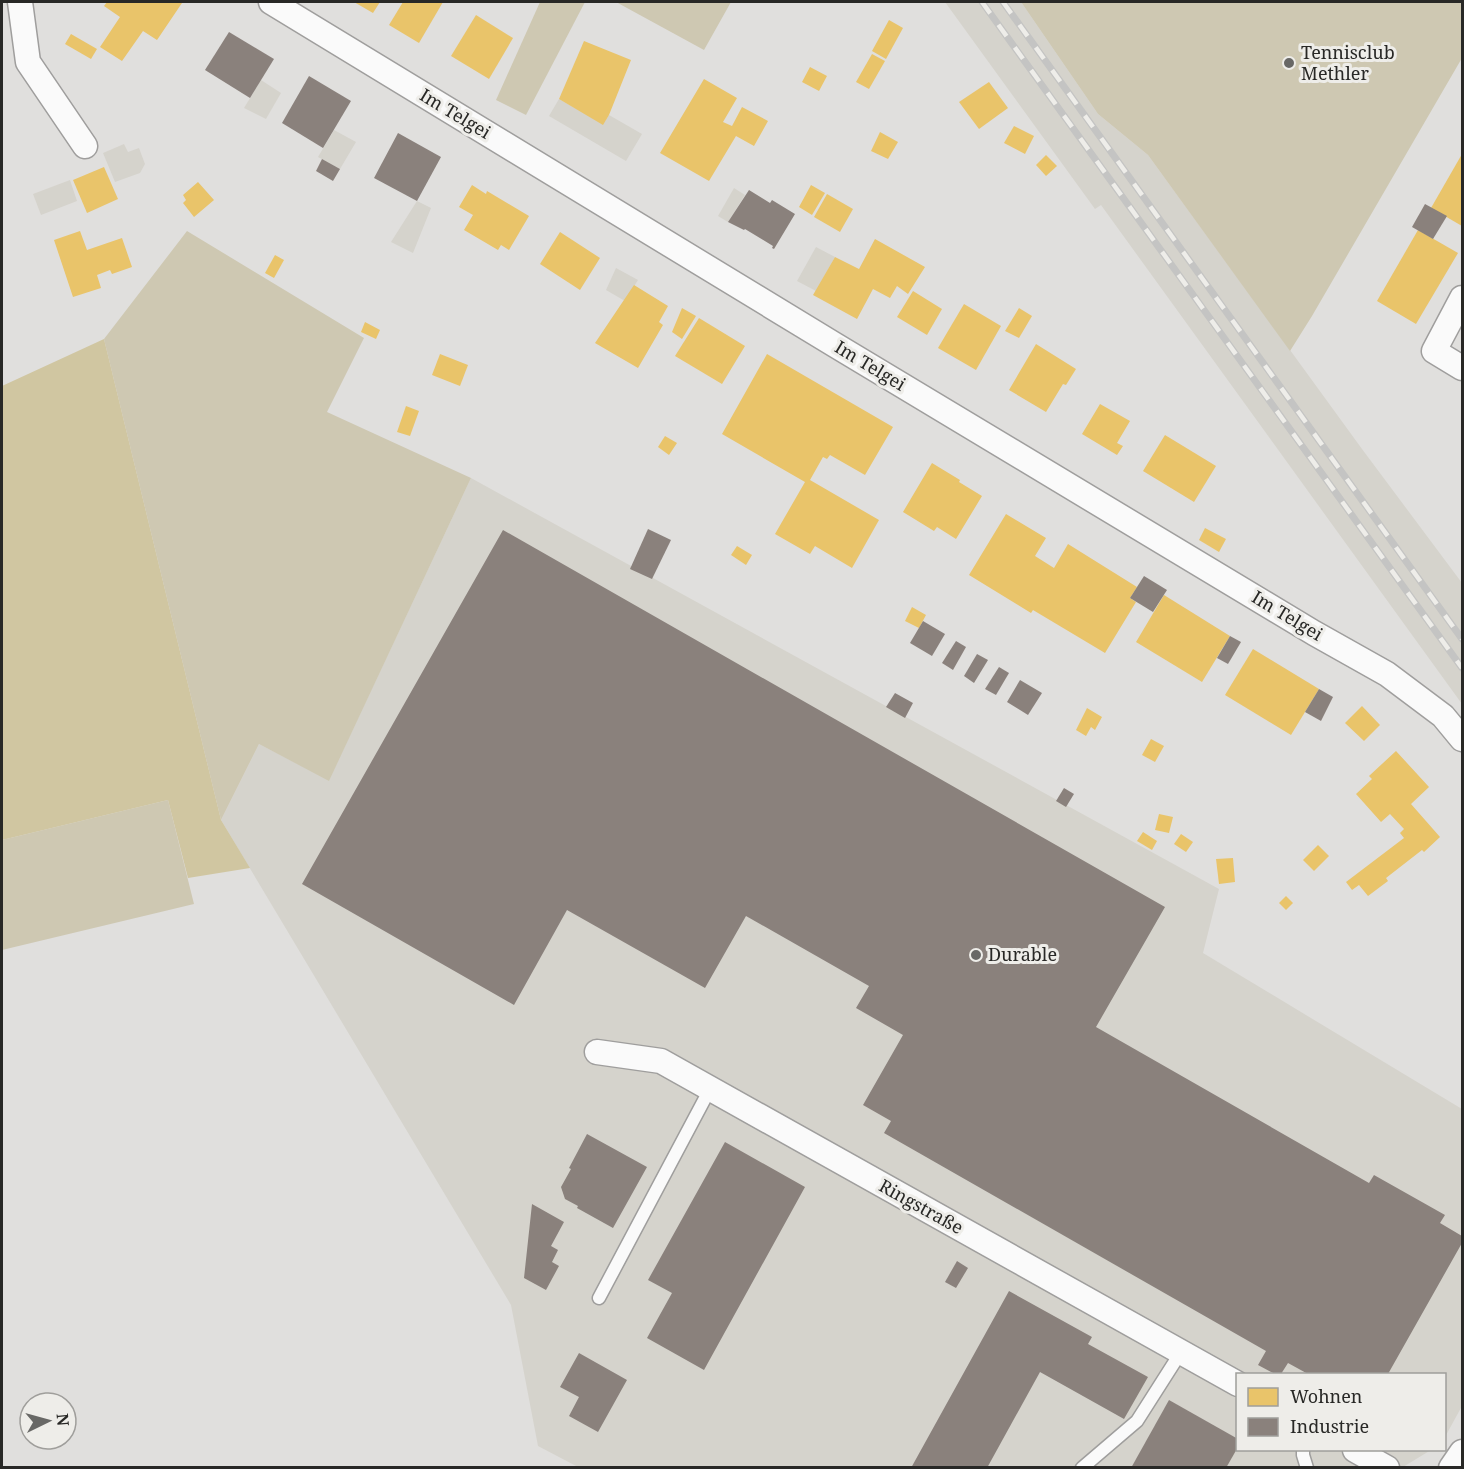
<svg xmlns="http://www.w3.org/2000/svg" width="1464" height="1469" font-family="'Noto Serif',serif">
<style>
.built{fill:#d5d3cc}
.green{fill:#cec8b2}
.forest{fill:#d0c6a1}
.homes{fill:#e9c46a}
.industry{fill:#8a817c}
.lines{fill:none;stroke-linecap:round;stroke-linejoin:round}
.service-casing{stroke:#9f9e9d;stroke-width:15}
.minor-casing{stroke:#9f9e9d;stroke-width:27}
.service{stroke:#fafafa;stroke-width:12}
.minor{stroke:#fafafa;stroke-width:24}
.rail-casing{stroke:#c4c4c3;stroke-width:7}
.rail{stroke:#eeede9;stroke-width:4.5;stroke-dasharray:14;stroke-linecap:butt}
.poi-dot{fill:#686866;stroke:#eeede9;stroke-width:2}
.labels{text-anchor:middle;stroke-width:6;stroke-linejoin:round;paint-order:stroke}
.poi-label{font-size:18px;fill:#282826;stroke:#eeede9;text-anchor:start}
.street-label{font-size:18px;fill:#282826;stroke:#eeede9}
</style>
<rect width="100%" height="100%" fill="#e0dfdd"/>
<g class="built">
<path d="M945,2H1021L1098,114L1148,155L1362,449L1462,583V704L1101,205L1095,209Z"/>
<path d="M261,80L281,93L266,119L244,108Z"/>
<path d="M559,99L603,124L609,115L642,134L626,161L549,116Z"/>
<path d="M334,130L356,142L340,169L318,157Z"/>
<path d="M124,144L128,152L139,148L145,164L140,173L115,182L103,153Z"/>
<path d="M70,180L77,201L41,215L33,194Z"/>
<path d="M734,188L745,195L728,222L718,216Z"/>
<path d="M417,201L431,208L413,253L391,242Z"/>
<path d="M816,247L835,257L816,291L797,281Z"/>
<path d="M616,268L638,280L625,301L606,290Z"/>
<path d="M471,478L1219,889L1203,953L1462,1109V1406L1445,1437L1444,1374H1238V1450H1431L1403,1467H578L538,1446L511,1305L221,820L259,744L329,780Z"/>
</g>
<g class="green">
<path d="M540,2H585L526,115L496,100Z"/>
<path d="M616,2H731L704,50Z"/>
<path d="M1021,2H1462V58L1312,316L1290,351L1148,155L1098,114Z"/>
<path d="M187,231L364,338L327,412L471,478L329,781L259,744L221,820L104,339Z"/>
<path d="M168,800L194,904L2,950V840Z"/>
</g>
<path class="forest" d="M104,339L221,820L250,868L188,878L168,800L2,840V386Z"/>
<g class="homes">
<path d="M107,2H181L182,3L157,40L143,31L122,61L100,47L120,17L104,6Z"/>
<path d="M354,2H380L373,13Z"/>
<path d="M403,2H443L419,43L389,25Z"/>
<path d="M476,15L513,38L489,79L451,56Z"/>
<path d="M889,20L903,28L886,59L872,51Z"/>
<path d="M71,34L97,49L91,59L65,44Z"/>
<path d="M584,41L631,60L609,115L603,125L559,99Z"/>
<path d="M872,54L885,61L869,89L856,82Z"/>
<path d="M810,67L827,76L819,91L802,82Z"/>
<path d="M704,79L737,98L723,122L732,126L742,107L768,121L754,146L736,136L709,181L660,153Z"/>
<path d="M989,82L1008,108L979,129L959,102Z"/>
<path d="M1014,126L1034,136L1025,154L1004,143Z"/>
<path d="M880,132L898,142L888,159L871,151Z"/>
<path d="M1462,154V226L1431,208Z"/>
<path d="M1046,155L1057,166L1046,176L1036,165Z"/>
<path d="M104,167L118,199L87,213L73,180Z"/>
<path d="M198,182L214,200L194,217L183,203L186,200L183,195Z"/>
<path d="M472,185L486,194L487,191L529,216L509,250L501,245L498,250L464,230L473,215L459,207Z"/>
<path d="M811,185L825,193L812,215L799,207Z"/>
<path d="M827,194L853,209L840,232L814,217Z"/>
<path d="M1418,230L1458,253L1416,324L1377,301Z"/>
<path d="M80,231L87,250L122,238L132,267L112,274L110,270L97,275L101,288L73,297L54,240Z"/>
<path d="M560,232L600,258L580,290L540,264Z"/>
<path d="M875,239L925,267L908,294L897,286L890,298L873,289L857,319L813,295L835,257L859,269Z"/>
<path d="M275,255L284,260L274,278L265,273Z"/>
<path d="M634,285L668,306L659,322L663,325L638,368L595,343Z"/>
<path d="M913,291L942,309L927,335L897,317Z"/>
<path d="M964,304L1001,326L976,370L938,348Z"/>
<path d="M682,308L696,316L682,339L672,332Z"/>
<path d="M1019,308L1032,316L1019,338L1005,331Z"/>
<path d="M699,318L745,346L722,384L675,356Z"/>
<path d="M365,322L380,330L376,339L361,332Z"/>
<path d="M1036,344L1076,369L1066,385L1063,384L1046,412L1009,390Z"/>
<path d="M440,354L468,365L460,386L432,375Z"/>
<path d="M767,354L893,427L865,475L830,455L827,459L823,457L810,480L879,520L852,568L815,546L810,554L775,534L805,482L722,434Z"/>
<path d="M1100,404L1130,421L1117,443L1123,446L1117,455L1082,434Z"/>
<path d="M406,406L419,411L410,436L397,432Z"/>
<path d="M1165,435L1216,466L1194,502L1143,471Z"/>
<path d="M665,436L677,443L669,455L658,447Z"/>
<path d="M932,463L960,480L959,482L982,496L956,539L937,527L934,531L903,512Z"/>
<path d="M1006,514L1046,538L1035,556L1054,568L1068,544L1137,587L1130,598L1136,602L1105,653L1033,610L1031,613L969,575Z"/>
<path d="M1205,528L1226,539L1219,552L1199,540Z"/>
<path d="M737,546L752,555L746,565L731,555Z"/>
<path d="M1164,595L1230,636L1202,682L1136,642Z"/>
<path d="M912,607L926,615L919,628L905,621Z"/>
<path d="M1253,649L1319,689L1291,735L1225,695Z"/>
<path d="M1362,706L1380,725L1364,741L1345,723Z"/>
<path d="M1087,708L1102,717L1095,730L1091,727L1086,736L1076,730Z"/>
<path d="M1151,739L1164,746L1155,762L1142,755Z"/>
<path d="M1396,751L1429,787L1411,804L1440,837L1424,852L1422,850L1386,878L1388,881L1368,896L1359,885L1352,890L1346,882L1404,838L1400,833L1404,829L1390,814L1381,822L1356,794L1372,779L1369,776Z"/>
<path d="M1159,814L1173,817L1169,833L1155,830Z"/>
<path d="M1143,832L1157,841L1152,850L1137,841Z"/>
<path d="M1181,834L1193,842L1186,852L1174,844Z"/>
<path d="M1318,845L1329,856L1314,871L1303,860Z"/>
<path d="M1233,858L1235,882L1219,884L1216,859Z"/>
<path d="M1286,896L1293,903L1286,910L1279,903Z"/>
</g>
<g class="industry">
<path d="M229,32L274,59L250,98L205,70Z"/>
<path d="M309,76L351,101L323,148L282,123Z"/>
<path d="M398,133L441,157L417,201L374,178Z"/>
<path d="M322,159L340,169L333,181L316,171Z"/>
<path d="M749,190L770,203L772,200L795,214L774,249L772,248L773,246L745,229L744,230L728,222Z"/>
<path d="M1425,204L1447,216L1433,239L1412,227Z"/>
<path d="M648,529L671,540L652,579L630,569Z"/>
<path d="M503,530L1165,907L1096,1027L1369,1183L1374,1175L1445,1215L1440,1223L1462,1236V1243L1388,1374H1308L1288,1363L1281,1374H1275L1258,1365L1266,1351L884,1133L891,1121L863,1105L903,1035L856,1008L869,986L746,916L705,988L567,910L514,1005L302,884Z"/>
<path d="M1144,576L1167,590L1153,612L1130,598Z"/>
<path d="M923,621L945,634L932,656L910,643Z"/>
<path d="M1230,636L1241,642L1228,664L1217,658Z"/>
<path d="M956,641L966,647L953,670L942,663Z"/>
<path d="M977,654L988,660L974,683L964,676Z"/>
<path d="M999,667L1009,673L996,695L985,689Z"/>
<path d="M1020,680L1042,693L1028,715L1007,702Z"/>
<path d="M1319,689L1333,697L1321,721L1305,712Z"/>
<path d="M895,693L913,703L905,718L886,707Z"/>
<path d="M1064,788L1074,794L1066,807L1056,801Z"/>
<path d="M587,1134L647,1167L613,1228L577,1208L578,1206L565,1199L561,1187L571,1169L569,1168Z"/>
<path d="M725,1142L805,1187L704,1370L647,1338L672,1293L648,1280Z"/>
<path d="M532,1204L564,1222L551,1246L558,1250L552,1262L559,1266L546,1290L524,1278Z"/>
<path d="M957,1261L968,1268L956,1288L945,1282Z"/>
<path d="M1009,1291L1092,1337L1088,1344L1148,1377L1124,1419L1040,1372L987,1468H911Z"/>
<path d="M579,1353L627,1380L598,1432L569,1416L579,1397L560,1387Z"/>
<path d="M1169,1400L1238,1439V1447L1226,1468H1131Z"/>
</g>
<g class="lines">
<defs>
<g id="service">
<path d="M599,1298L710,1089"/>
<path d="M1303,1450V1455L1307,1468"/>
<path d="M1082,1468L1137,1421L1181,1352"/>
</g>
<g id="minor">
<path d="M20,2L28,62L85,146"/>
<path d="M271,2L835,345L1314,633L1387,674L1443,716L1462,739"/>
<path d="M1462,298L1434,351L1462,368"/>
<path d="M597,1052L661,1061L1238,1384"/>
<path d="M1355,1450L1387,1468"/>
<path d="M1451,1468L1462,1452"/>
</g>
</defs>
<use href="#service" class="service-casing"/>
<use href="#minor" class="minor-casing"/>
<use href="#service" class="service"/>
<use href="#minor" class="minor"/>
<defs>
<g id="rail">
<path d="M982,2L1462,668"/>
<path d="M1003,2L1462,639"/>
</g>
</defs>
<use href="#rail" class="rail-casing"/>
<use href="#rail" class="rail"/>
</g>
<g class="poi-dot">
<circle cx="1289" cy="63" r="6"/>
<circle cx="976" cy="955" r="6"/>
</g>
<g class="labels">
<g class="poi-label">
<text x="1301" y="59">Tennisclub<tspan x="1301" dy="21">Methler</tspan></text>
<text x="988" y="961">Durable</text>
</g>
<g class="street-label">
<text transform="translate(455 114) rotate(31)" y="6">Im Telgei</text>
<text transform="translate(870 366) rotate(31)" y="6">Im Telgei</text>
<text transform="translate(1287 616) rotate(31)" y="6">Im Telgei</text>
<text transform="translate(921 1207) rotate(29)" y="6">Ringstraße</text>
</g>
</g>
<rect width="1464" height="1469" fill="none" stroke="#282826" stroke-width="6"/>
<rect x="1236" y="1373" width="210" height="78" fill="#eeede9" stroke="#9f9e9b" stroke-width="1.5"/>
<rect x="1248" y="1388" width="30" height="18" fill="#e9c46a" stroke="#9f9e9b" stroke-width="1.5"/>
<text x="1290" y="1403" font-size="18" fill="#282826">Wohnen</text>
<rect x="1248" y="1418" width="30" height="18" fill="#8a817c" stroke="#9f9e9b" stroke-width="1.5"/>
<text x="1290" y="1433" font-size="18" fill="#282826">Industrie</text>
<g transform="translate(48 1421) rotate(85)"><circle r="28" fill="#eeede9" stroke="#9f9e9b" stroke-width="1.5"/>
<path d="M0-4.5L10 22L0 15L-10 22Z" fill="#686866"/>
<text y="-9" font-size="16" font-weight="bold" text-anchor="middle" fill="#282826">N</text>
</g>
</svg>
